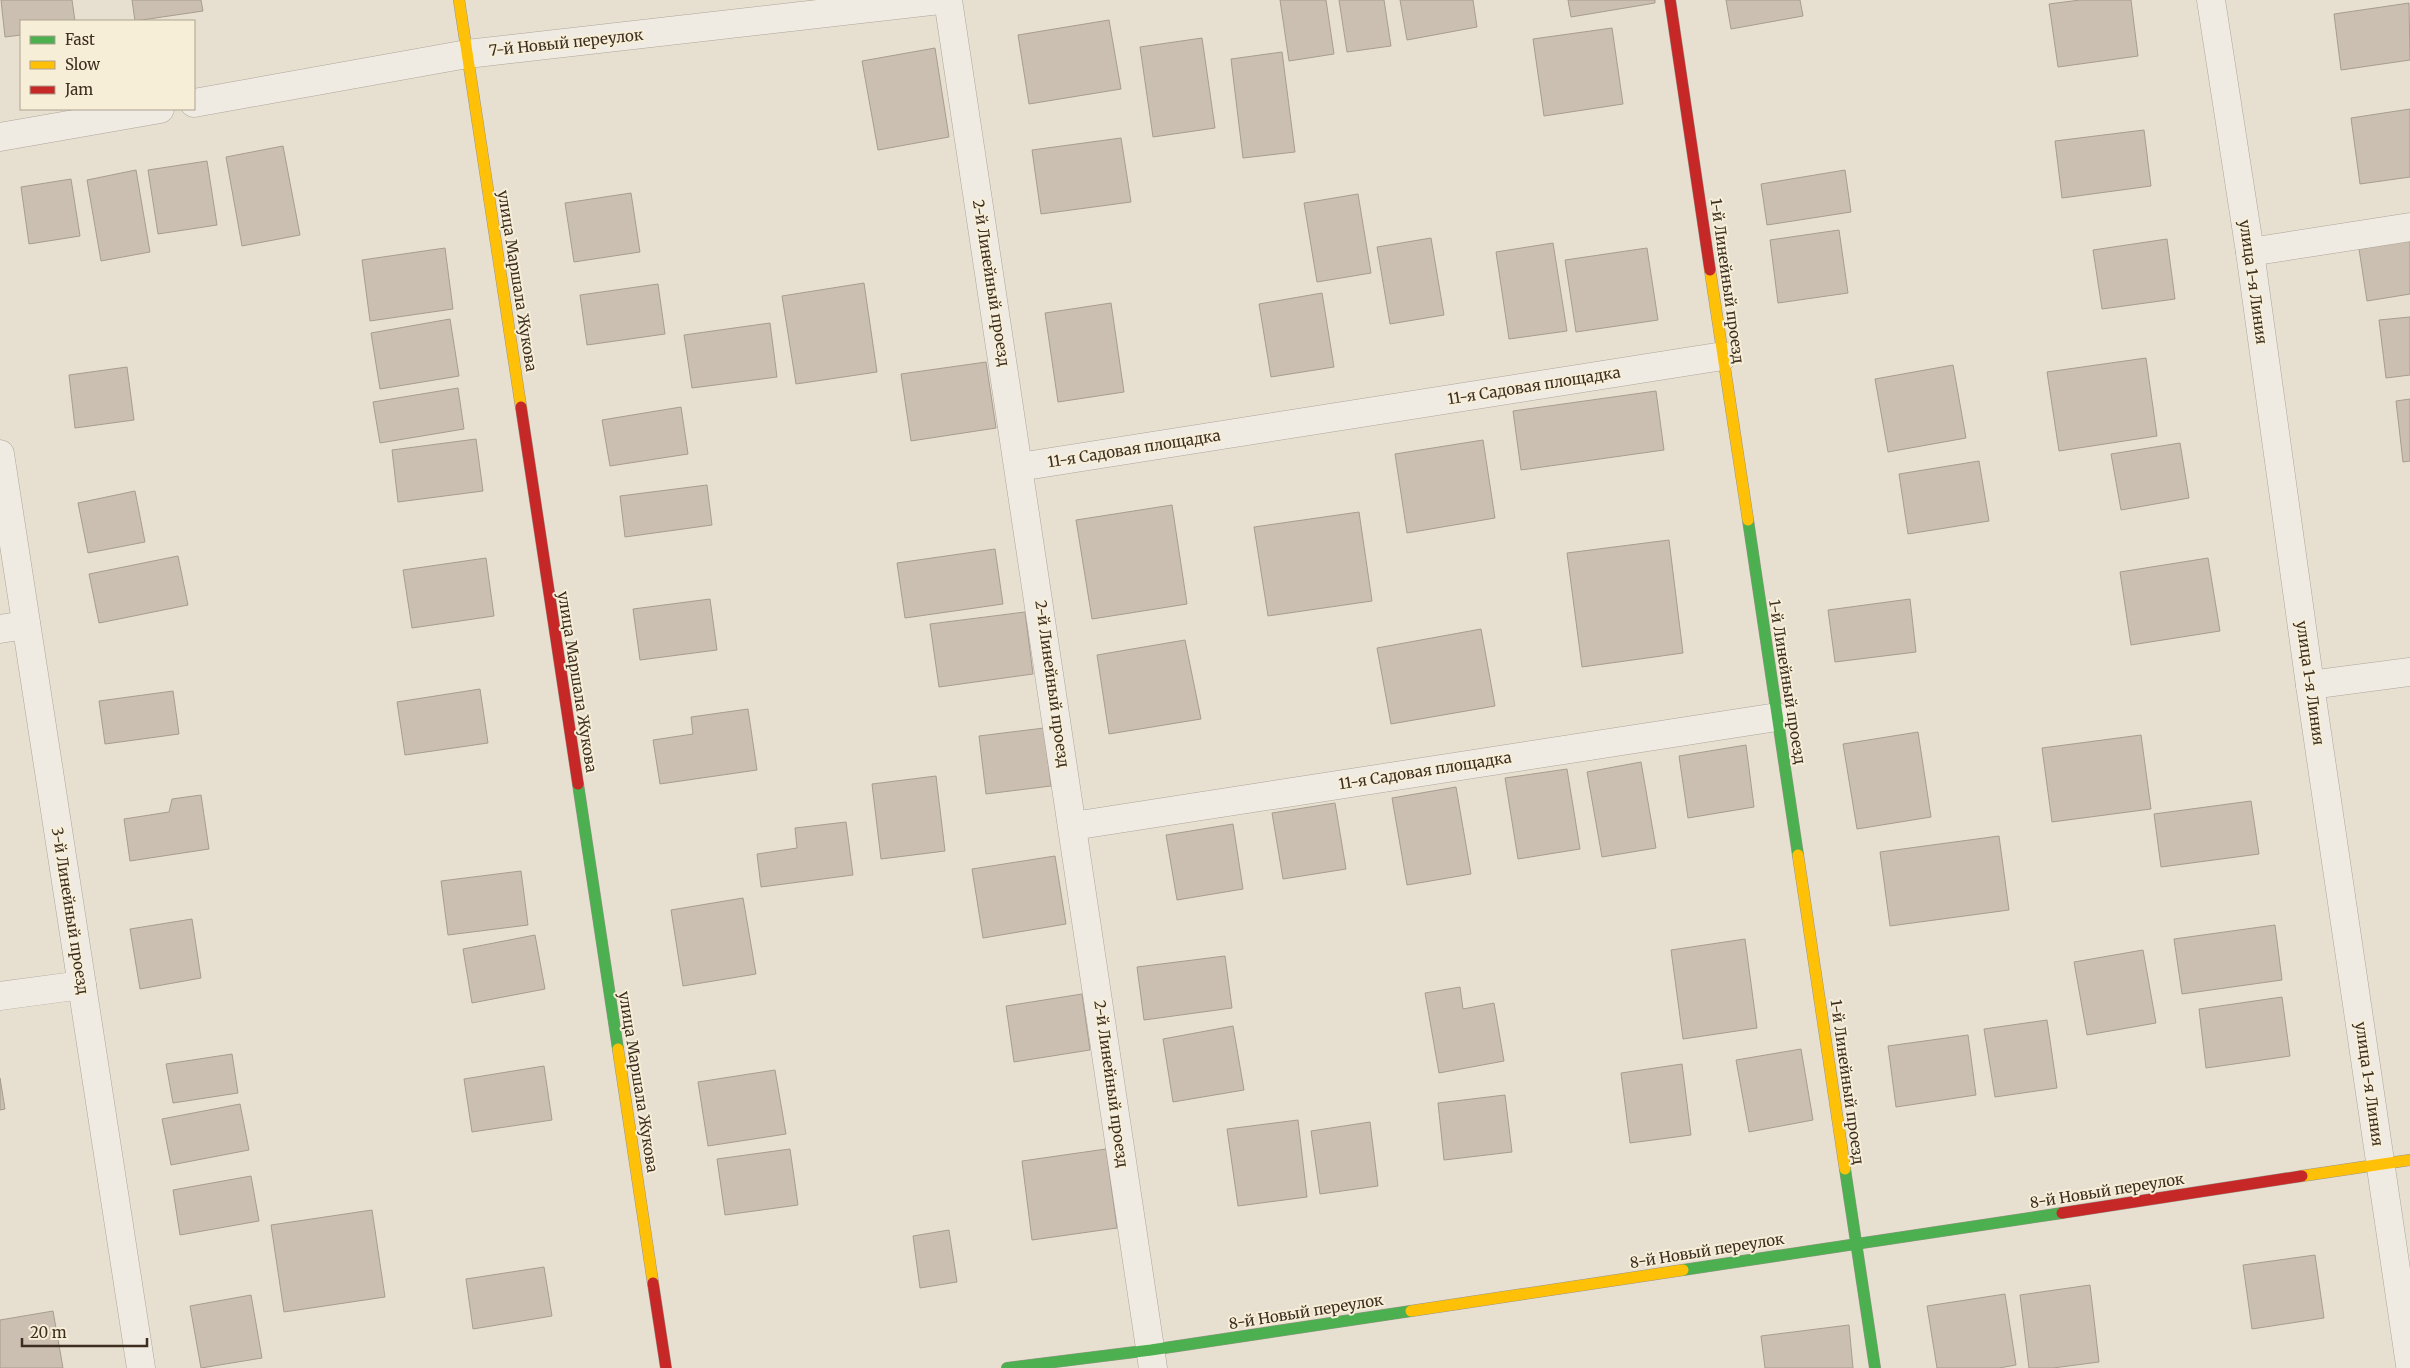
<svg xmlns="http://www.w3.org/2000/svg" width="2410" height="1368" font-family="Merriweather,serif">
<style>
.building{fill:#cbbfb2;stroke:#a89c90}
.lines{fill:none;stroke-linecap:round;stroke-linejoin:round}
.street-casing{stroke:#ada599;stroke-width:29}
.fast-casing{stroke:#9c958a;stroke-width:12}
.slow-casing{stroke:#9c958a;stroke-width:12}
.jam-casing{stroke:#9c958a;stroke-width:12}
.street{stroke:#efebe3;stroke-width:28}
.fast{stroke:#4caf50;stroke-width:11}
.slow{stroke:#ffc107;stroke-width:11}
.jam{stroke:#c62828;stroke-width:11}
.labels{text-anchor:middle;stroke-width:4;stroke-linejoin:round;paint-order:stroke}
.street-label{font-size:15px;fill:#3d2e20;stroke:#f7eed8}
</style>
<rect width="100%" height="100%" fill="#e7e0d1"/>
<g class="building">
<path d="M1,0H72L75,21H21V35L5,37Z"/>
<path d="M132,0H201L203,11L135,21Z"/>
<path d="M1280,0H1326L1334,54L1289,61Z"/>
<path d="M1339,0H1384L1391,46L1347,52Z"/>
<path d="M1400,0H1473L1477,27L1407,40Z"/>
<path d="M1568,0H1655V3L1571,17Z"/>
<path d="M1726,0H1800L1803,16L1731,29Z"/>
<path d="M2080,0H2131L2138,56L2058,67L2049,4Z"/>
<path d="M2409,3L2410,60L2341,70L2334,14Z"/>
<path d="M1109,20L1121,89L1029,104L1018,35Z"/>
<path d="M1612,28L1623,104L1544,116L1533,39Z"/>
<path d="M1202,38L1215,128L1153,137L1140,47Z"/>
<path d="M935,48L949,137L878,150L862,61Z"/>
<path d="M1282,52L1295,152L1243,158L1231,59Z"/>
<path d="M2410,109V177L2360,184L2351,118Z"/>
<path d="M2144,130L2151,186L2062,198L2055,141Z"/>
<path d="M1121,138L1131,202L1041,214L1032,150Z"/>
<path d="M283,146L300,235L242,246L226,157Z"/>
<path d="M207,161L217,225L158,234L148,170Z"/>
<path d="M136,170L150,252L101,261L87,180Z"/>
<path d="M1845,170L1851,212L1767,225L1761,184Z"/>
<path d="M71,179L80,236L29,244L21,187Z"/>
<path d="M631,193L640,252L574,262L565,203Z"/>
<path d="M1358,194L1371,273L1317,282L1304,203Z"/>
<path d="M1839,230L1848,293L1778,303L1770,240Z"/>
<path d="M1431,238L1444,315L1390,324L1377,247Z"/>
<path d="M2167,239L2175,299L2102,309L2093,250Z"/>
<path d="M2410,240V294L2367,301L2359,249Z"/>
<path d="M1553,243L1567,331L1509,339L1496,252Z"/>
<path d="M445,248L453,309L370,321L362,260Z"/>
<path d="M1647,248L1658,320L1576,332L1565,260Z"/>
<path d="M864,283L877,372L796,384L782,296Z"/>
<path d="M658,284L665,334L587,345L580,295Z"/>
<path d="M1322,293L1334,367L1271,377L1259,304Z"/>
<path d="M1111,303L1124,392L1058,402L1045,313Z"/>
<path d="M2410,317V375L2386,378L2379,320Z"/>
<path d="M450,319L459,376L380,389L371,333Z"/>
<path d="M770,323L777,377L692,388L684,335Z"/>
<path d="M2146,358L2157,436L2059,451L2047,372Z"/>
<path d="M986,362L996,428L911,441L901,374Z"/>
<path d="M1953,365L1966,438L1888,452L1875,379Z"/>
<path d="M127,367L134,420L75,428L69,375Z"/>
<path d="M458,388L464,429L380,443L373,402Z"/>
<path d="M1656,391L1664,450L1521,470L1513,411Z"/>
<path d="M2410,399V461L2403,462L2396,401Z"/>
<path d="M681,407L688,454L610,466L602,420Z"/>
<path d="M476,439L483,491L398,502L392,450Z"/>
<path d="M1483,440L1495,518L1407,533L1395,454Z"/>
<path d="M2180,443L2189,498L2121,510L2111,454Z"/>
<path d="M1979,461L1989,521L1908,534L1899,474Z"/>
<path d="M707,485L712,525L625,537L620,496Z"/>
<path d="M135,491L145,542L88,553L78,503Z"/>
<path d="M1172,505L1187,604L1092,619L1076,520Z"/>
<path d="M1359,512L1372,601L1268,616L1254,527Z"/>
<path d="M1669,540L1683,653L1582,667L1567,553Z"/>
<path d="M995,549L1003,604L905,618L897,563Z"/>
<path d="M178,556L188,605L99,623L89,574Z"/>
<path d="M486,558L494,616L412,628L403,570Z"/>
<path d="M2208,558L2220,631L2131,645L2120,572Z"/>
<path d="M710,599L717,650L640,660L633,609Z"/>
<path d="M1910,599L1916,652L1835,662L1828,610Z"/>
<path d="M1025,612L1033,674L939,687L930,624Z"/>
<path d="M1481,629L1495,706L1391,724L1377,648Z"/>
<path d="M1185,640L1201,719L1109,734L1097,655Z"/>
<path d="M480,689L488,743L405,755L397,702Z"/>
<path d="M173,691L179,734L105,744L99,701Z"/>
<path d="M748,709L757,770L660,784L653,740L693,734L691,717Z"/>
<path d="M1044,728L1051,786L986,794L979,736Z"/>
<path d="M1918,732L1931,817L1857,829L1843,744Z"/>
<path d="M2141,735L2151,809L2052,822L2042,748Z"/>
<path d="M1746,745L1754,807L1688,818L1679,756Z"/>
<path d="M1641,762L1656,848L1602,857L1587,772Z"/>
<path d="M1567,769L1580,849L1518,859L1505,778Z"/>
<path d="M936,776L945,851L881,859L872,784Z"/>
<path d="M1456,787L1471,874L1407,885L1392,798Z"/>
<path d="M201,795L209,849L130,861L124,819L169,812L172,799Z"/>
<path d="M2251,801L2259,854L2161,867L2154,814Z"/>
<path d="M1335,803L1346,869L1283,879L1272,813Z"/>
<path d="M846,822L853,875L761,887L757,854L797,848L795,828Z"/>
<path d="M1233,824L1243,889L1177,900L1166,835Z"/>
<path d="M1999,836L2009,910L1890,926L1880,852Z"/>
<path d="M1055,856L1066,924L983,938L972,869Z"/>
<path d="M521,871L528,925L448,935L441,881Z"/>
<path d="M743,898L756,974L683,986L671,910Z"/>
<path d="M192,919L201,978L140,989L130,929Z"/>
<path d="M2275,925L2282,980L2182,994L2174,939Z"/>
<path d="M535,935L545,989L472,1003L463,949Z"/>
<path d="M1745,939L1757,1028L1683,1039L1671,950Z"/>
<path d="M2143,950L2156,1023L2087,1035L2074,962Z"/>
<path d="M1225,956L1232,1008L1144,1020L1137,967Z"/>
<path d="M1460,987L1463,1009L1494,1003L1504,1061L1439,1073L1425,993Z"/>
<path d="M1082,994L1090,1050L1014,1062L1006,1006Z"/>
<path d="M2282,997L2290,1056L2206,1068L2199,1009Z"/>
<path d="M2047,1020L2057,1088L1995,1097L1984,1029Z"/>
<path d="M1233,1026L1244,1090L1173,1102L1163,1039Z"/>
<path d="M1968,1035L1976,1095L1896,1107L1888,1046Z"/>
<path d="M1801,1049L1813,1120L1749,1132L1736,1060Z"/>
<path d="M232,1054L238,1093L173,1103L166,1064Z"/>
<path d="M1682,1064L1691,1135L1630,1143L1621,1073Z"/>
<path d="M544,1066L552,1120L472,1132L464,1079Z"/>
<path d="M775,1070L786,1134L708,1146L698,1082Z"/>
<path d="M0,1078L5,1109L0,1110Z"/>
<path d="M1505,1095L1512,1152L1444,1160L1438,1103Z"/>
<path d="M240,1104L249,1150L171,1165L162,1119Z"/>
<path d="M1298,1120L1307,1197L1238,1206L1227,1129Z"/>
<path d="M1370,1122L1378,1186L1320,1194L1311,1131Z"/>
<path d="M790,1149L798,1205L725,1215L717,1159Z"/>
<path d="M1106,1149L1117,1228L1032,1240L1022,1161Z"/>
<path d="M251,1176L259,1221L180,1235L173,1190Z"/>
<path d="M372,1210L385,1297L284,1312L271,1225Z"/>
<path d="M949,1230L957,1282L920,1288L913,1236Z"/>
<path d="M2315,1255L2324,1318L2252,1329L2243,1265Z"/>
<path d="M544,1267L552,1316L473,1329L466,1279Z"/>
<path d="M2090,1285L2099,1362L2053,1368H2029L2020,1295Z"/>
<path d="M2005,1294L2016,1365L1999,1368H1937L1927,1306Z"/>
<path d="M251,1295L262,1358L201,1368L190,1306Z"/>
<path d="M53,1311L63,1368H0V1320Z"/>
<path d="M1849,1325L1853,1368H1765L1761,1336Z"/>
</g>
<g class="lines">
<defs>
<g id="street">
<path d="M948,0L1153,1368"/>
<path d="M2211,0L2250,252L2310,685L2410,1365"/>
<path d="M194,103L467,54L940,0"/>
<path d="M0,137L160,109"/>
<path d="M2250,252L2410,227"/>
<path d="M0,454L141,1368"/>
<path d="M1019,467L1723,356"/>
<path d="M0,629L26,625"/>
<path d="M2310,685L2410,672"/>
<path d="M1073,826L1777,717"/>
<path d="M0,996L82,985"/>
</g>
<g id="fast">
<path d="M1748,520L1798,855"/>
<path d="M578,784L618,1049"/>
<path d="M1845,1169L1875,1368"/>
<path d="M1683,1270L2062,1213"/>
<path d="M1007,1368L1151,1350L1411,1311"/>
</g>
<g id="slow">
<path d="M459,0L521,407"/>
<path d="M1710,270L1748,520"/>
<path d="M1798,855L1845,1169"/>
<path d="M618,1049L653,1283"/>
<path d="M2302,1176L2410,1160"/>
<path d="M1411,1311L1683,1270"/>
</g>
<g id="jam">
<path d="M1670,0L1710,270"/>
<path d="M521,407L578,784"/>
<path d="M2062,1213L2302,1176"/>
<path d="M653,1283L666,1368"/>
</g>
</defs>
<use href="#street" class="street-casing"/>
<use href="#fast" class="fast-casing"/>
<use href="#slow" class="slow-casing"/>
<use href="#jam" class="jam-casing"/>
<use href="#street" class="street"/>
<use href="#fast" class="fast"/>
<use href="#slow" class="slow"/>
<use href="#jam" class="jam"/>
</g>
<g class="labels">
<g class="street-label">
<text transform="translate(566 43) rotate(-6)" y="5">7-й Новый переулок</text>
<text transform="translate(517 281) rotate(81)" y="5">улица Маршала Жукова</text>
<text transform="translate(1727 281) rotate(82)" y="5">1-й Линейный проезд</text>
<text transform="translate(2253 282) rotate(82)" y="5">улица 1-я Линия</text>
<text transform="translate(991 283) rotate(81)" y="5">2-й Линейный проезд</text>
<text transform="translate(1534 386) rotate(-9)" y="5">11-я Садовая площадка</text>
<text transform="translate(1134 449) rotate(-9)" y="5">11-я Садовая площадка</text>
<text transform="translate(577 682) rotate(81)" y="5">улица Маршала Жукова</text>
<text transform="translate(1787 682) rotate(81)" y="5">1-й Линейный проезд</text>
<text transform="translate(2310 683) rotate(82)" y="5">улица 1-я Линия</text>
<text transform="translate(1052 684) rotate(82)" y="5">2-й Линейный проезд</text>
<text transform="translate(1425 771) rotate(-9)" y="5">11-я Садовая площадка</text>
<text transform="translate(70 911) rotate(81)" y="5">3-й Линейный проезд</text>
<text transform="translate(638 1082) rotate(81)" y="5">улица Маршала Жукова</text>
<text transform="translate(1847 1082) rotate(82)" y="5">1-й Линейный проезд</text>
<text transform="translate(1111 1084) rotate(82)" y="5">2-й Линейный проезд</text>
<text transform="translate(2369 1084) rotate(82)" y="5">улица 1-я Линия</text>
<text transform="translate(2107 1191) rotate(-9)" y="5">8-й Новый переулок</text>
<text transform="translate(1707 1251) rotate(-9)" y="5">8-й Новый переулок</text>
<text transform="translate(1306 1312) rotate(-9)" y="5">8-й Новый переулок</text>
</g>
</g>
<rect x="20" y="20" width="175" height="90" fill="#f7eed8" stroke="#ada18e"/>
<rect x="30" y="36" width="25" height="8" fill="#4caf50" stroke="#ada18e"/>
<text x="65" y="45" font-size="15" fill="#3d2e20">Fast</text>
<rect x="30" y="61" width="25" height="8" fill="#ffc107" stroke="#ada18e"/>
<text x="65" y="70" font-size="15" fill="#3d2e20">Slow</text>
<rect x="30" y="86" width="25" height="8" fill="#c62828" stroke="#ada18e"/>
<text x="65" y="95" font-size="15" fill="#3d2e20">Jam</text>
<path d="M22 1338v8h125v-8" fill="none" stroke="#3d2e20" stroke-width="2.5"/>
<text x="30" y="1338" font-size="15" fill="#3d2e20" stroke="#f7eed8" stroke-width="4" paint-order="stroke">20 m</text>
</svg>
